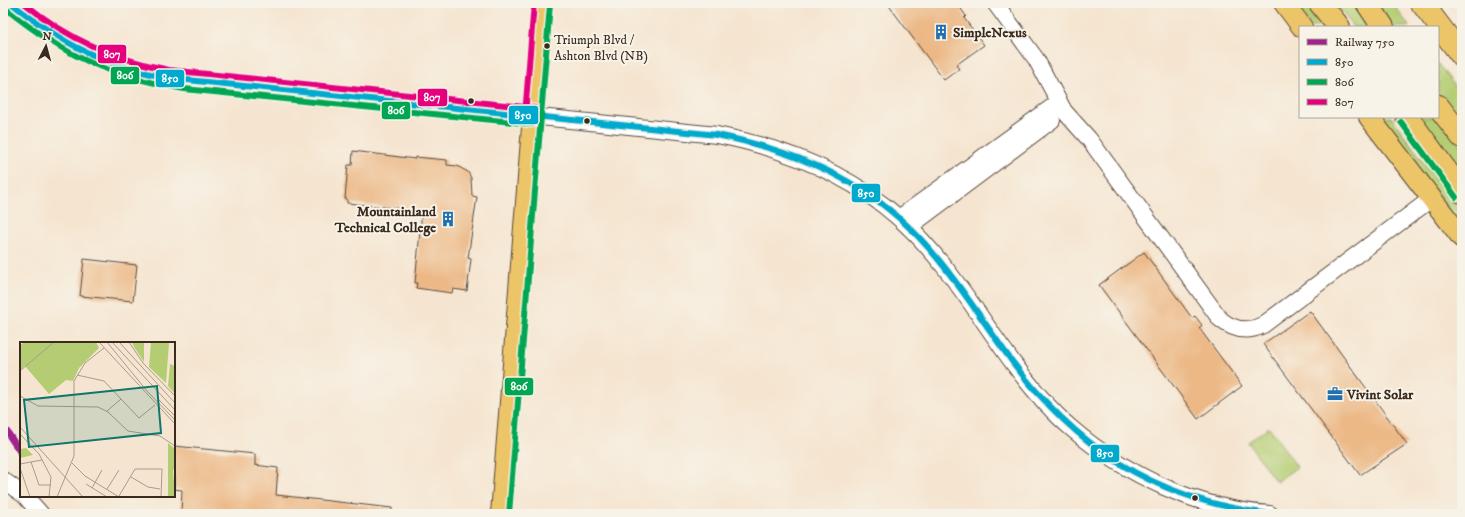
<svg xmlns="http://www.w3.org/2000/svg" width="1465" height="517" font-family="'IM FELL DW Pica',serif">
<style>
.green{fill:#b4cd72;stroke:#787c48}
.building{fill:#ecb885}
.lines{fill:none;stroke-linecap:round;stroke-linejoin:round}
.minor-casing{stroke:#574639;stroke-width:18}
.major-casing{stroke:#574639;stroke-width:22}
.highway-casing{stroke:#574639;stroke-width:24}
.minor{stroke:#fff;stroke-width:16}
.major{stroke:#edc569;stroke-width:20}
.highway{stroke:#edc569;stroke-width:22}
.bus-1-casing{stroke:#f7f3e8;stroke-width:9}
.bus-2-casing{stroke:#f7f3e8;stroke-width:9}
.bus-3-casing{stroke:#f7f3e8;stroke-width:9}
.bus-1{stroke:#00a9ce;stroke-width:6}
.bus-2{stroke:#00a651;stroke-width:6}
.bus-3{stroke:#e5007d;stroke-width:6}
.rail-1-casing{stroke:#f7f3e8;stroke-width:10}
.rail-1{stroke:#a4228e;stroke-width:7}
.bus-dot{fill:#3b2a1e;stroke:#f7f3e8;stroke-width:1.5}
.labels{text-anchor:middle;stroke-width:4;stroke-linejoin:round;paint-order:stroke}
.bus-label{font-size:13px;fill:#3b2a1e;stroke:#f7f3e8;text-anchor:start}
.poi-label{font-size:14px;font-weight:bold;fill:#3b2a1e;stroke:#f7f3e8;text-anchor:start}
.inset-road{fill:none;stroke:#ab9a89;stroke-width:1}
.view{fill:#0f766e;fill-opacity:0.15;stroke:#0f766e;stroke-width:2}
.inset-edge{fill:none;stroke:#3b2a1e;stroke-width:2}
.line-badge{stroke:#f7f3e8;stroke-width:1.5}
.badge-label{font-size:11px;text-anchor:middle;font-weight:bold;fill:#fff}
</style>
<rect width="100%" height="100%" fill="#f7f3e8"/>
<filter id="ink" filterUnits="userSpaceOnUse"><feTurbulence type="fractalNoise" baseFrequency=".025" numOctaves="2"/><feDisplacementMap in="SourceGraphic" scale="8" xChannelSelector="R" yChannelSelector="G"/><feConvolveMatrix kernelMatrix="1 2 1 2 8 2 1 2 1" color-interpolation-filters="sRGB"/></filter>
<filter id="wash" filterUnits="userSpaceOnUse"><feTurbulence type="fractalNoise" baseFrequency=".012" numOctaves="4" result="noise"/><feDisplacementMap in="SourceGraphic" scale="16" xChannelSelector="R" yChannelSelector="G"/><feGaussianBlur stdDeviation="0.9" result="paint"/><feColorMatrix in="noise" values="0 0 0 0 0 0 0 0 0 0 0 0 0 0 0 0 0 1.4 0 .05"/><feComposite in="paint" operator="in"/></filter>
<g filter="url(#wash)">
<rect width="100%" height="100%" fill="#f5e5d0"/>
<g class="green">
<path d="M1294,3H1307L1325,27H1311Z"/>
<path d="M1336,3H1359L1374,27H1353Z"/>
<path d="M1374,3H1392L1410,27H1389Z"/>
<path d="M1438,64L1462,95V127L1438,97Z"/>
<path d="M1377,117H1391L1462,215V226Z"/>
<path d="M1419,117H1437L1462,147V177Z"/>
<path d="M1269,427L1297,467L1276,482L1248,442Z"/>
</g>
<g id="blocks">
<g class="building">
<path d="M887,3H957L966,16L964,18L984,45L956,65L959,69L944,80Z"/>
<path d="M353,151L415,159V157L447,160V165L457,166L468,172L471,178L472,196L477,197L468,258L471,259L467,291L453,289L452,293L416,288L417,283H415L422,211L347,203V199H345L348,165H352Z"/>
<path d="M1144,252L1192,318L1195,316L1202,325L1199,328L1242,386L1198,419L1099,285Z"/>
<path d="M84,259L137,265L133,301L80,296Z"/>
<path d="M1310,311L1407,444L1360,475L1263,344Z"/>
<path d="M174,446L255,454V465L278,468L276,495L392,508V514H200L181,512L182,490L174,489Z"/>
</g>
</g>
</g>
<g filter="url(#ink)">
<use href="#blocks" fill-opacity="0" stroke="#574639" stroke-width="1"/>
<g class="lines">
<defs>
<g id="minor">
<path d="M11,3C25,14 40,27 55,36C95,62 139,73 185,81L717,135C784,148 847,172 899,218C941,255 971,304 1003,349C1023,377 1045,406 1071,428C1126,475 1197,509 1270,514"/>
<path d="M995,3L1036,59L1064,111L1089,139L1220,319C1233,330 1247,333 1263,325L1431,199"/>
<path d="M899,218L1059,102"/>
<path d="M909,227L1052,120"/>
<path d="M3,480L21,493"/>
<path d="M25,496L41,514"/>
</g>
<g id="major">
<path d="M1284,3L1302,27"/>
<path d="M1369,117L1462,238"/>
<path d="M501,514L542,3"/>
</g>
<g id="highway">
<path d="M1320,3L1339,27"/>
<path d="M1367,3L1383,27"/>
<path d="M1422,3L1462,56"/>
<path d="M1438,106L1462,137"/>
<path d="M1407,117L1462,192"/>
</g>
</defs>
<use href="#minor" class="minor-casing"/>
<use href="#major" class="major-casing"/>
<use href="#highway" class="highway-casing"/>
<use href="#minor" class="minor"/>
<use href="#major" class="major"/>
<use href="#highway" class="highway"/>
<defs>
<path id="bus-1" d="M11,3C64,45 101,64 168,78L717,135C784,149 847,172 899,218C941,255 971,304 1003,349C1071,445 1152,500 1270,514"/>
<g id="bus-2">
<path d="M6,9C66,57 109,76 184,89L532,124"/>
<path d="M1401,122L1456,197"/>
<path d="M509,514L550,4"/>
</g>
<g id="bus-3">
<path d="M24,3C69,40 112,58 169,70L534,108"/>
<path d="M525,115L534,3"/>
</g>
</defs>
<use href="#bus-1" class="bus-1-casing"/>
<use href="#bus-2" class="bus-2-casing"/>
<use href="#bus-3" class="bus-3-casing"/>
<use href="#bus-1" class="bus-1"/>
<use href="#bus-2" class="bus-2"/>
<use href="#bus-3" class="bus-3"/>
<defs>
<path id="rail-1" d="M3,426L21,453"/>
</defs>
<use href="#rail-1" class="rail-1-casing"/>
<use href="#rail-1" class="rail-1"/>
</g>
</g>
<defs>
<symbol id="building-bare" viewBox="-9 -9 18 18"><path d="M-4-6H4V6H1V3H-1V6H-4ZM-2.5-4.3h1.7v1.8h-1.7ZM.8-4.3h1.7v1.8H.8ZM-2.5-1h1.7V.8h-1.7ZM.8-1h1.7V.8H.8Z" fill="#1f6fb2" stroke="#f7f3e8" stroke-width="2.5" paint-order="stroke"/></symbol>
<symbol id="office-bare" viewBox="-9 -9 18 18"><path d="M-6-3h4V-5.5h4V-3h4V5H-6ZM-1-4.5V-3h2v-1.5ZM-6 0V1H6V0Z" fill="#1f6fb2" stroke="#f7f3e8" stroke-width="2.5" paint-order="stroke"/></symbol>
</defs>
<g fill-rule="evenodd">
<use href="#building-bare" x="930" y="21" width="22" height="22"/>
<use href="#building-bare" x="437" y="208" width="22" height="22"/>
<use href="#office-bare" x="1324" y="383" width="22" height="22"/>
</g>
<g class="bus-dot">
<circle cx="547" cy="46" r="3.5"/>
<circle cx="471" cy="101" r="3.5"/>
<circle cx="587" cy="121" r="3.5"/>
<circle cx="1195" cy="498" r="3.5"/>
</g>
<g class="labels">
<g class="bus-label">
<text x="554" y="44">Triumph Blvd /<tspan x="554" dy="16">Ashton Blvd (NB)</tspan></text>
</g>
<g class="poi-label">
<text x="953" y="37">SimpleNexus</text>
<text x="436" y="216" text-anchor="end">Mountainland<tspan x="436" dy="16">Technical College</tspan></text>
<text x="1347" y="399">Vivint Solar</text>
</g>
</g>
<g transform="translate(20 342)">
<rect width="155" height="155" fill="#f5e5d0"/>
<path d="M4,0H76L79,6L59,26L53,39L46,38L29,52L5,24L0,28V4ZM112,0H124V20L114,5ZM131,0L149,1L146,41L129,25ZM150,22L155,24V52L148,44ZM148,101L155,107V127L153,128L155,155H148ZM6,106L13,113L0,116V107Z" fill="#b4cd72"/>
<path class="inset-road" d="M79,0L155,82M87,0L127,49L155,78M92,0L155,68M99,0L155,61M109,0L123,21L155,54M0,29L34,0M57,33L84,39L119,76L135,63M0,54L18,64L78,65L88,70L108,89L140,94L155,104M139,58L155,74M87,69L101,57M0,85L63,155M0,92L19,112L31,135L29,155M11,120L19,143H31M52,121L65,134L99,155M0,122L22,118M0,126L10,155M111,135L128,145L140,147M66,142L87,155M72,146L82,128M87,147L99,128M99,154L115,127H142L141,155M37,155L54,114V39L65,21L84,6"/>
<path class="view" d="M137,44L141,91L9,105L4,58Z"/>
<rect width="155" height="155" class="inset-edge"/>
</g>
<g class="line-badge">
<rect x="97" y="44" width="30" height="20" rx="4" fill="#e5007d"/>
<rect x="110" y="66" width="30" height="19" rx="4" fill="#00a651"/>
<rect x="155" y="69" width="30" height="19" rx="4" fill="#00a9ce"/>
<rect x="417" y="88" width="31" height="19" rx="4" fill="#e5007d"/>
<rect x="381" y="101" width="30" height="19" rx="4" fill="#00a651"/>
<rect x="508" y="105" width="31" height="20" rx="4" fill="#00a9ce"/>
<rect x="851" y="183" width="30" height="20" rx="4" fill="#00a9ce"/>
<rect x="504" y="377" width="30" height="19" rx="4" fill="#00a651"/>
<rect x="1090" y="444" width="30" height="19" rx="4" fill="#00a9ce"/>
</g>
<g class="badge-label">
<text x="112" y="58">807</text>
<text x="125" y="79">806</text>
<text x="170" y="82">850</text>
<text x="432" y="101">807</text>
<text x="396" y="114">806</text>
<text x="523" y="119">850</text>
<text x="866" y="197">850</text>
<text x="519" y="390">806</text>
<text x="1105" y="457">850</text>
</g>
<rect width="1465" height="517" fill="none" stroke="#f7f3e8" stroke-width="16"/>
<rect x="1299" y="26" width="140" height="92" fill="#f7f3e8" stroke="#aca397"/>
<rect x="1307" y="39" width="20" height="6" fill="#a4228e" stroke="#aca397"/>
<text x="1335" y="46" font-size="12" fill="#3b2a1e">Railway 750</text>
<rect x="1307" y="59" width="20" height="6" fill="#00a9ce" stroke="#aca397"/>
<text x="1335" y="66" font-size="12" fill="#3b2a1e">850</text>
<rect x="1307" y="79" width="20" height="6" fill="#00a651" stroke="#aca397"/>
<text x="1335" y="86" font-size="12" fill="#3b2a1e">806</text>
<rect x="1307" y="99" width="20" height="6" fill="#e5007d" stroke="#aca397"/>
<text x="1335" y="106" font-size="12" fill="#3b2a1e">807</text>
<g transform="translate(46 46) rotate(6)" stroke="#f7f3e8" stroke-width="3" paint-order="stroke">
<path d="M0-3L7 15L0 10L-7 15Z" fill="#3b2a1e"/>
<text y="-6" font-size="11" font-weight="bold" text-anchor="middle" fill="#3b2a1e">N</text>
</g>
</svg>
